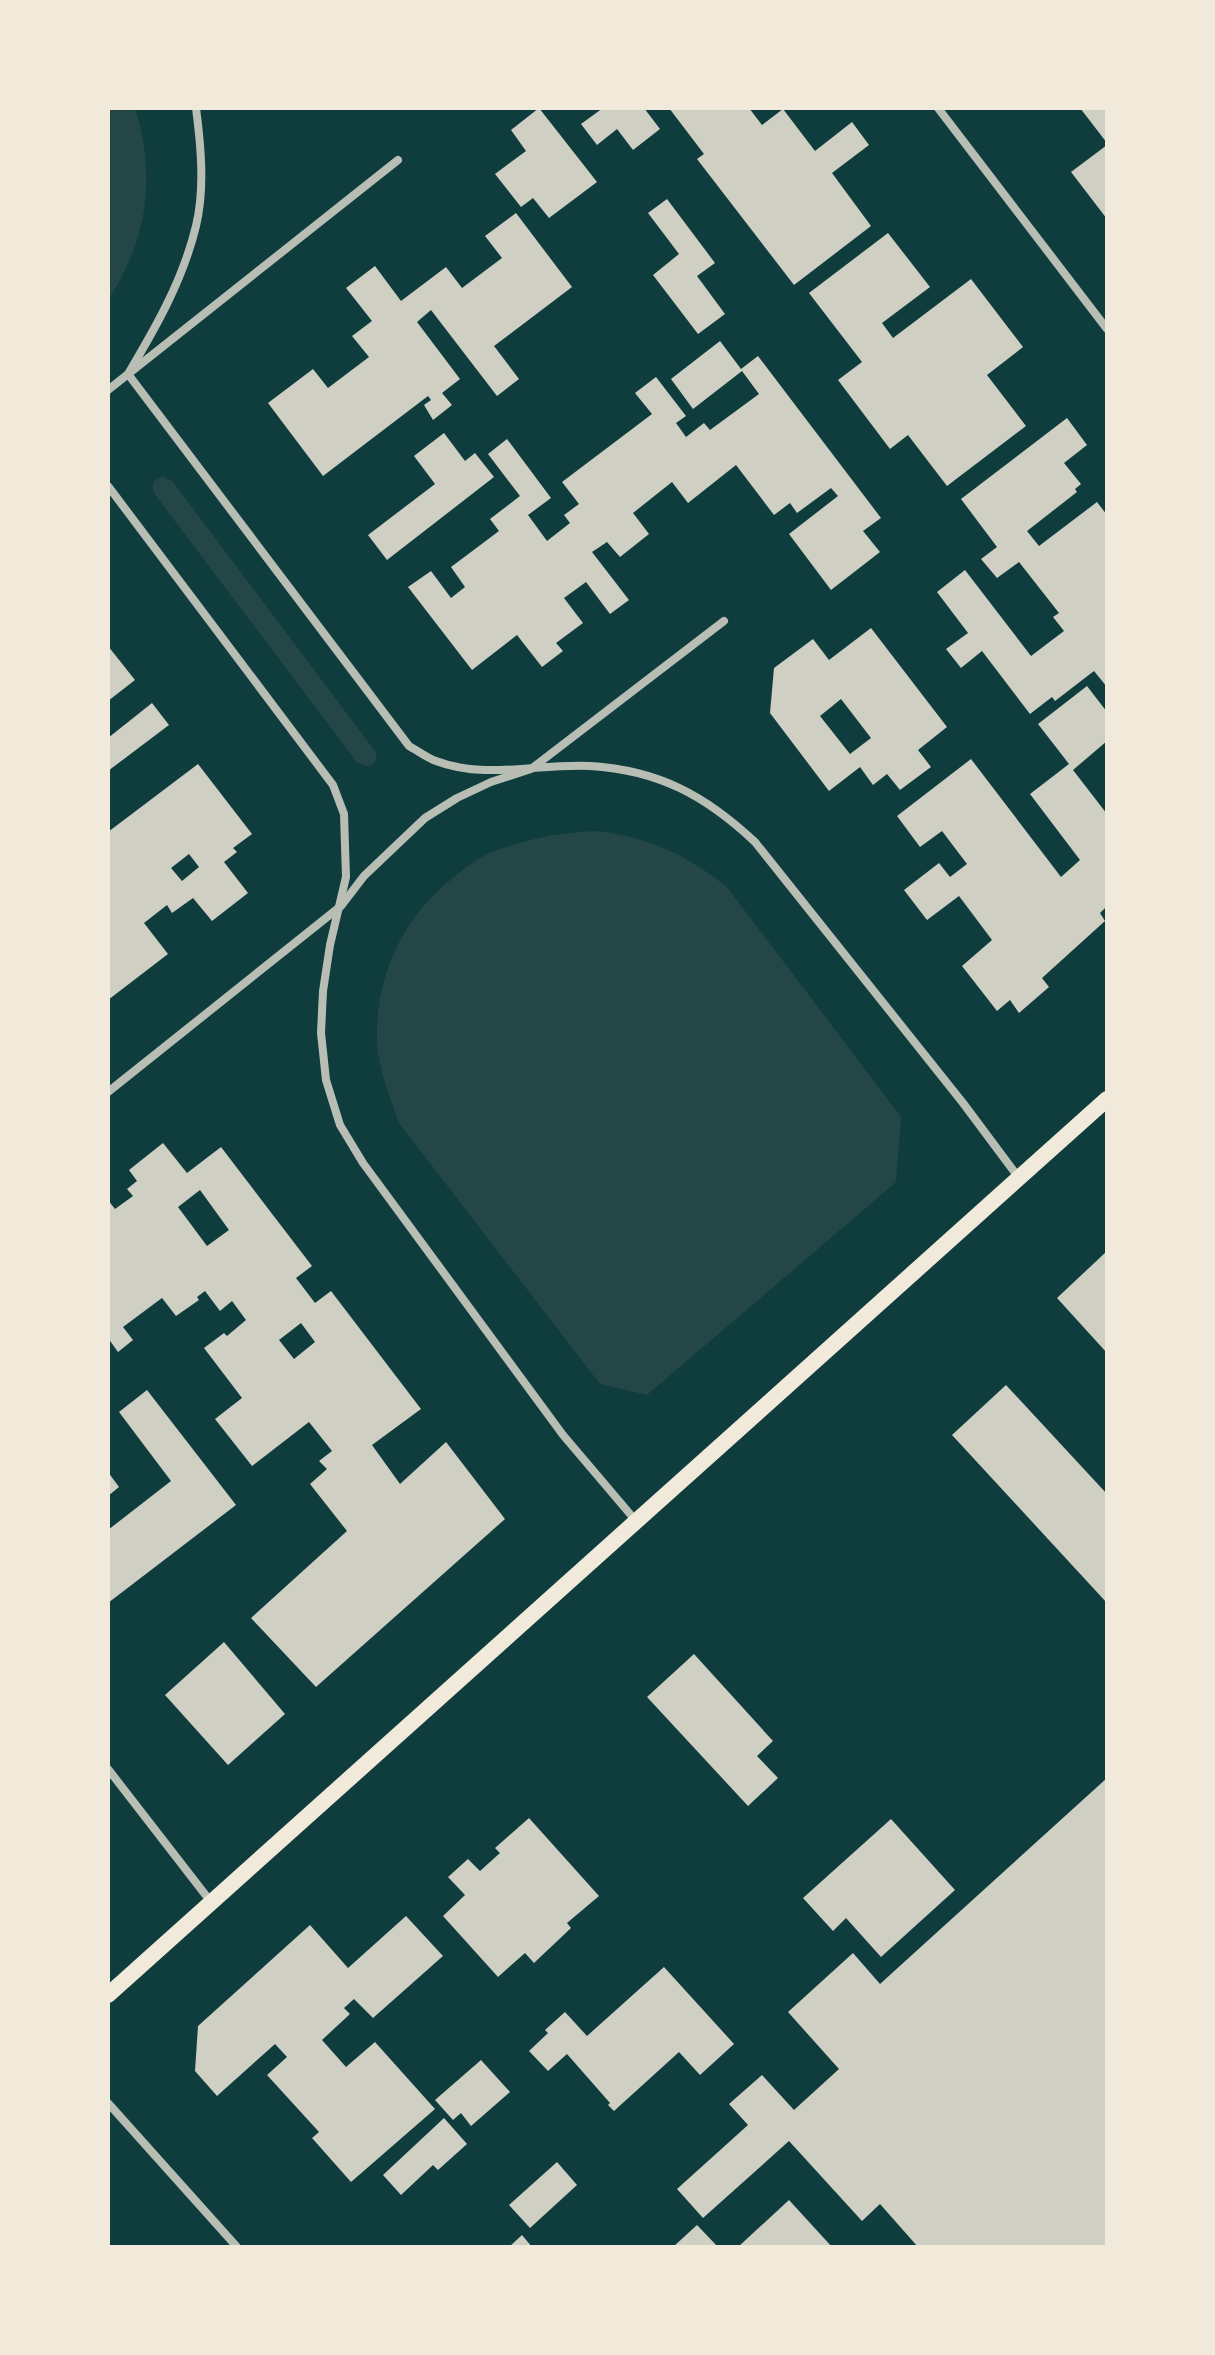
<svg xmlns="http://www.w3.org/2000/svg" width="1215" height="2355" font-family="Barlow,sans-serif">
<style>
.green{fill:#244646}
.building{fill:#cfcfc3;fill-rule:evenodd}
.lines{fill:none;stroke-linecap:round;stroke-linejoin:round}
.minor{stroke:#b8beb3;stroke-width:8}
.secondary{stroke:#f1e9da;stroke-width:16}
</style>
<rect width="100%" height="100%" fill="#0f3d3e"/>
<g class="green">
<path d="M108,108H135C156,177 148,239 108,300Z"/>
<path d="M163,476L173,482L375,751C380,765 367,771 356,761L156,496L153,489V482Z"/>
<path d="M596,831C649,837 685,854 727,887L901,1117L896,1182L647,1395L600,1384L399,1123C390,1098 378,1068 377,1041C375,976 403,917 454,877C465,868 477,859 490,853C524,839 559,833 596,831Z"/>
</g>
<g class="building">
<path d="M539,108L597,182L549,218L533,198L521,207L495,174L526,151L511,130Z"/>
<path d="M603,108H644L660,129L633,150L617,129L597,145L581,124Z"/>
<path d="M669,108H749L762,125L783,109L815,151L852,122L869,145L832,173L871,226L794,285L697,159L704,154Z"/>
<path d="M1080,108H1107V143L1087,117Z"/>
<path d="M1107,145V219L1071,172Z"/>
<path d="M667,199L715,263L697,276L725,314L698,334L653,275L679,254L648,213Z"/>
<path d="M516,213L572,287L494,346L519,379L497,396L431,310L417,322L460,379L442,393L452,405L433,420L424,405L431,400L428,396L323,476L268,403L313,369L328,388L369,357L352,336L372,321L346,288L375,266L401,301L446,267L462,288L502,258L485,236Z"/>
<path d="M888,233L930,287L882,323L893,338L971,279L1023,347L987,375L1026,426L947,486L908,435L890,449L838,380L862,362L809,293Z"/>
<path d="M720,341L741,369L758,356L881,518L863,531L880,552L831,590L789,534L838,496L831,488L797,513L790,503L774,515L736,465L688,503L672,482L633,513L649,534L620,557L607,542L592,552L629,600L610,614L586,582L564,598L583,623L556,643L563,651L542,667L517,635L472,670L408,587L431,571L451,598L465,587L451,567L499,531L490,519L520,496L488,454L507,439L551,498L528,515L547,541L570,523L564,515L579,504L562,482L652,414L635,393L656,377L686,416L676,423L686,437L704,423L710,430L759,394L742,371L693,409L671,379Z"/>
<path d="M1067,418L1087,445L1064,463L1081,484L1075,489L1077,492L1027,531L1039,546L1097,502L1107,515V687L1094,671L1055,701L1052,697L1030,714L982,651L961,668L946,649L968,633L937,592L965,570L1031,656L1064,631L1053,617L1059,613L1019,562L997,578L981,559L997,547L961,499Z"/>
<path d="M444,433L465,461L475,453L494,477L387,560L368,535L435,484L414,456Z"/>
<path d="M871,628L947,727L918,750L931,767L900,790L887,774L873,785L860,767L829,791L770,713L774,668L813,639L829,660ZM841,699L871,738L850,754L820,716Z"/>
<path d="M108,646L135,680L108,701Z"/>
<path d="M1087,686L1107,712V741L1073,770L1107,814V906L1100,913L1105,921L1042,978L1049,987L1019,1013L1010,1000L997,1011L962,966L992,940L959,896L927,920L904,890L939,863L950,877L967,864L942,831L920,847L897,816L971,759L1061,877L1080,860L1030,794L1069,764L1038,724Z"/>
<path d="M152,703L169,725L108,771V738Z"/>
<path d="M198,764L252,834L233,848L237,852L224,862L248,893L212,921L193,898L172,913L167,905L144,923L168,954L108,1000V832ZM189,854L199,867L182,881L171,868Z"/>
<path d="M163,1143L187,1173L221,1147L312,1266L296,1278L315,1303L331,1291L421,1409L372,1445L400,1484L446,1442L505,1519L316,1687L251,1618L347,1531L310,1484L327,1469L319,1461L332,1451L309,1422L252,1466L215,1419L242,1398L204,1348L224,1333L227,1336L246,1320L232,1301L220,1311L205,1291L197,1297L199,1300L176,1316L162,1298L123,1327L133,1340L118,1352L108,1338V1200L115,1209L133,1196L127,1189L137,1181L129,1170ZM200,1190L229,1230L207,1246L178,1207ZM301,1323L315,1342L294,1359L279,1340Z"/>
<path d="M1107,1251V1353L1057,1298Z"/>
<path d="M1006,1385L1107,1494V1603L952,1435Z"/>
<path d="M147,1390L236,1505L108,1603V1530L171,1481L119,1412Z"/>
<path d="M108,1472L119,1487L108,1496Z"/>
<path d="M224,1642L285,1714L228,1765L165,1695Z"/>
<path d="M694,1654L773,1741L757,1756L778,1778L748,1806L647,1697Z"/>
<path d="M1107,1778V2247H918L880,2204L862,2221L789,2141L703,2218L677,2189L748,2125L729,2104L762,2075L794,2110L839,2069L788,2012L853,1953L880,1984Z"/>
<path d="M529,1818L599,1896L567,1923L571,1928L534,1963L525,1953L498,1977L443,1916L465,1895L448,1877L468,1859L480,1871L500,1853L495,1848Z"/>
<path d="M891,1819L955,1890L881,1957L846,1918L833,1931L803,1898Z"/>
<path d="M406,1916L443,1956L373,2018L354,1999L344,2008L350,2014L322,2040L346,2067L375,2042L435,2109L351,2182L312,2138L319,2132L267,2075L287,2057L275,2044L217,2096L195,2071L198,2026L310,1925L348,1968Z"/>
<path d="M664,1967L734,2044L700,2075L679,2052L614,2111L608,2105L610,2103L567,2054L548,2071L529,2051L548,2033L545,2030L565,2012L587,2036Z"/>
<path d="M481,2060L510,2092L471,2126L461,2113L453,2120L435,2100Z"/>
<path d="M444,2118L467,2144L438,2170L433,2165L401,2195L383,2175Z"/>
<path d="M557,2162L577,2185L530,2228L509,2205Z"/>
<path d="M789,2200L832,2247H738Z"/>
<path d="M697,2225L718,2247H673Z"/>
<path d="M522,2235L532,2247H509Z"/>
</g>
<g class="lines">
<g class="minor">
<path d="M196,108C201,146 205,189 196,226C183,280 156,327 128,374L409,746C418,751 427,758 436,761C485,780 540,763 590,766C659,770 706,796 755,842L963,1103L1019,1178"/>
<path d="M938,108L1107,329"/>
<path d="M108,390L398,160"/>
<path d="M108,486L333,785L344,814L346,877L330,945L323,991L321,1033L326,1080L340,1125L363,1163L563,1435L636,1521"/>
<path d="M108,1092L341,906L364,876L425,818L457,798L491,782L531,769L724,621"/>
<path d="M108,1769L211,1902"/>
<path d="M108,2103L237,2247"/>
</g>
<path class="secondary" d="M108,1995L1107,1099"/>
</g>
<rect width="1215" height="2355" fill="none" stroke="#f1e9da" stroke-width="220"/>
</svg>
